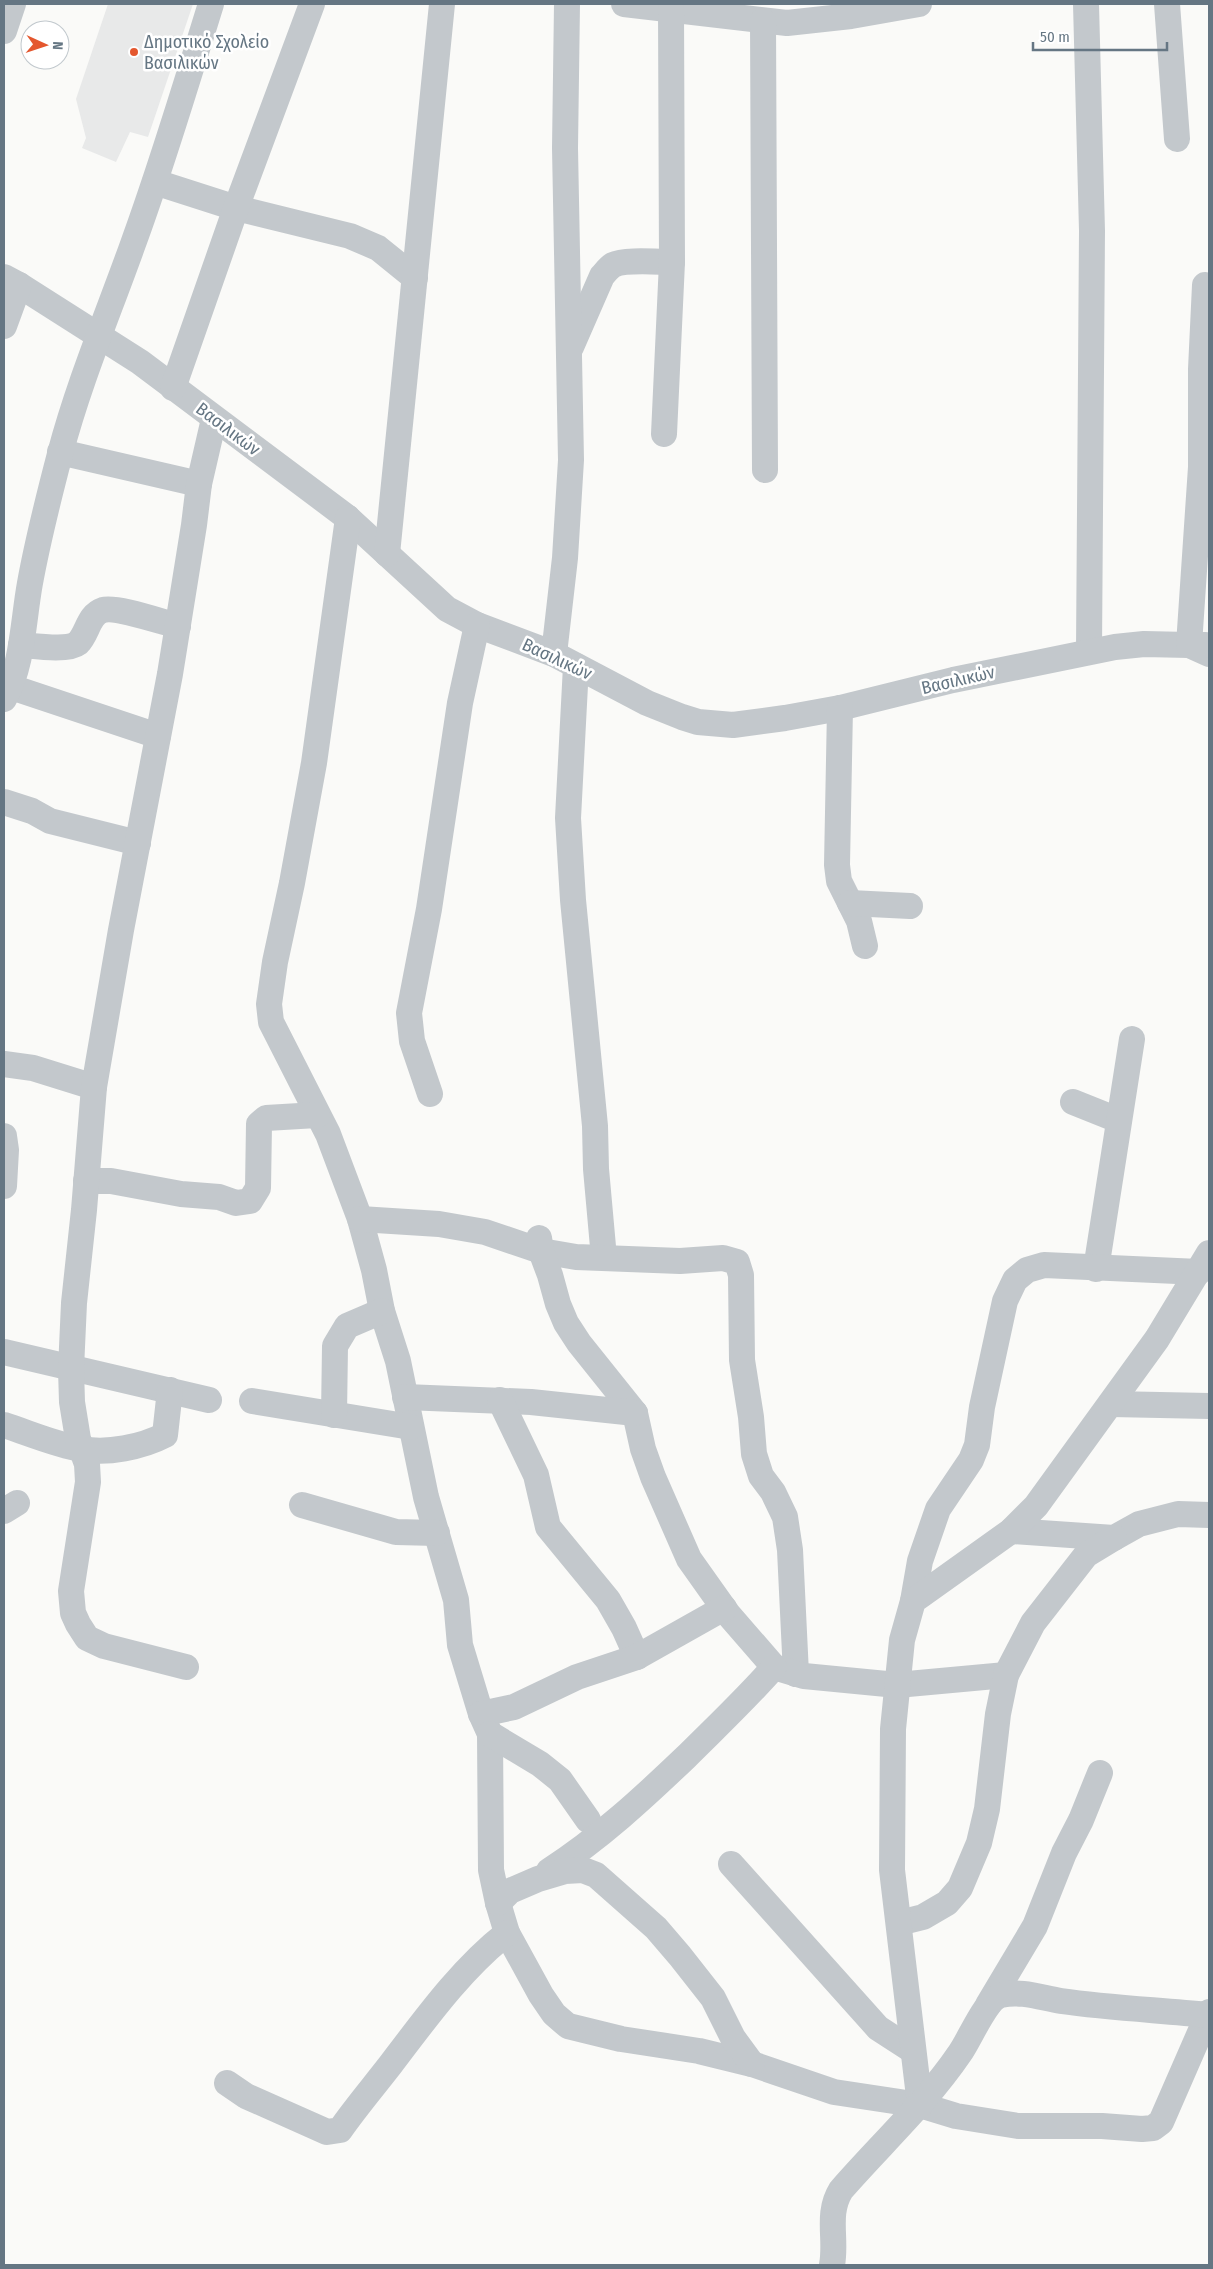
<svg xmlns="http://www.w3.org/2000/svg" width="1213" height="2269" font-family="'Fira Sans Condensed',sans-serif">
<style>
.built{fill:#e8e9e9}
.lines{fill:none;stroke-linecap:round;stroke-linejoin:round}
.minor{stroke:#c3c8cc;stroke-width:26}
.poi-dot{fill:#e4572e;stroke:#fff;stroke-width:2}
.labels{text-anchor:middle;stroke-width:5;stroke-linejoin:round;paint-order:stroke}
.poi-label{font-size:18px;fill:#657683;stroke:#fff;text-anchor:start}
.street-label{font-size:18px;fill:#657683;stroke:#fff}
</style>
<rect width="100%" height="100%" fill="#fafaf8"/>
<path class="built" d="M108,4H193L148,137L130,132L116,162L82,148L86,138L76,99Z"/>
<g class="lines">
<g class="minor">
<path d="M624,4L787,23L851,16L919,4"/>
<path d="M1086,4L1092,231L1089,651"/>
<path d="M1167,4L1177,139"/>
<path d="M763,21L765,470"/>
<path d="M4,31L13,4"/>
<path d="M155,182L236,208L350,236L378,248L415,278"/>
<path d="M4,277L19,285L140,362L348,518L447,609L477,625L554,654L647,703L682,717L698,722L733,725L785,718L840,708L953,680L1115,647L1144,644L1189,645L1209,654"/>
<path d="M1205,285L1201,369V467L1189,645H1206"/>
<path d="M4,326L19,285"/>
<path d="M571,347L602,276C605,273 608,268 613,265C625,259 657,262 672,262"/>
<path d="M173,388L236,208L312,4"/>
<path d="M664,434L672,262L671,10"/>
<path d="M60,452L199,484"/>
<path d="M348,518L314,763L292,883L275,962L269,1004L271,1022L328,1134L360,1219L374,1270L382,1311L398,1361L426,1497L456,1600L460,1645L481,1714L490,1734L491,1870L498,1903L507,1933L541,1995L554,2014L568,2026L621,2039L699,2051L752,2064L834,2092L920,2105L956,2116L1018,2126H1102L1142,2129L1153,2128L1161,2122L1209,2012"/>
<path d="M387,554L442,4"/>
<path d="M21,645C34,646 68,651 78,643C88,633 88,615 103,610C116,606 162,622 178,626"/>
<path d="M554,654L565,558L571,460L565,148L567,4"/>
<path d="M576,666L568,818L573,900L595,1126L596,1169L604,1258"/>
<path d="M11,687L158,736"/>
<path d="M4,699C23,665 23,621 30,583C38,539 49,496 60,454C79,382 108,314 133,244C162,165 186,84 211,4"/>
<path d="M840,708L837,865L839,881L859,921L865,946"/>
<path d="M4,802L32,811L50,821L138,843"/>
<path d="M850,903L910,906"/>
<path d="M4,1064L33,1068L94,1087"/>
<path d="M430,1094L412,1041L409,1013L429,909L460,703L477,625"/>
<path d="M1073,1102L1118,1120"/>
<path d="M4,1136L6,1150L4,1186"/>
<path d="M86,1181H111L181,1194L219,1197L236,1203L250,1201L258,1188L259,1124L266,1118L317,1115"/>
<path d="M360,1219L439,1224L485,1232L541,1251L576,1257L680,1261L723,1258L737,1262L741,1275L742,1360L751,1417L754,1454L761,1476L773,1492L785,1517L790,1550L796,1674"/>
<path d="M539,1238L541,1251L550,1275L558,1304L566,1323L579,1343L635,1413L643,1449L653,1477L689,1559L728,1614L774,1667L804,1676L897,1685L1006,1675"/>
<path d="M1096,1269L1132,1039"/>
<path d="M4,1352L209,1400"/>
<path d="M405,1397L531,1402L635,1413"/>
<path d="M500,1400L536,1475L548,1527L608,1600L624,1628L637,1657"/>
<path d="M252,1401L411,1427"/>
<path d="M1111,1404L1209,1406"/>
<path d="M334,1415L335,1346L347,1326L382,1311"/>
<path d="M4,1425C29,1433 56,1445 82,1449C107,1454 142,1447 165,1435L170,1390"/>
<path d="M302,1505L396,1532L437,1533"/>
<path d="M4,1511L17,1503"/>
<path d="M1011,1531L1114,1538L1139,1524L1178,1514L1209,1515"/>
<path d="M913,1601L920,1561L938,1509L971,1460L977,1445L982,1407L1005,1301L1015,1280L1027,1270L1044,1265L1199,1272"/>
<path d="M186,1667L104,1646L87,1638L78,1624L73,1613L71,1591L88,1482L87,1464L78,1439L72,1402L71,1369L74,1303L84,1210L94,1087L121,930L170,674L194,525L199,484L214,419"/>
<path d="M481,1714L514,1707L577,1677L637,1657L724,1608"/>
<path d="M490,1734L540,1764L560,1780L588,1820"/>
<path d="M731,1864L878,2028L912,2050"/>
<path d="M549,1871C600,1838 643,1798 686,1757C716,1727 746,1699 774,1667"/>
<path d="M498,1903L510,1891L538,1879L565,1871L583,1870L596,1875L656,1928L680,1956L713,1998L733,2038L752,2064"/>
<path d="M899,1923L923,1917L947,1903L960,1888L979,1843L987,1809L998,1714L1006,1675L1033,1623L1086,1555L1114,1538"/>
<path d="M988,2005L1035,1926L1064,1853L1081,1820L1100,1773"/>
<path d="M227,2083L246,2096L327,2132L340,2130C356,2107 374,2086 391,2064C426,2018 462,1968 507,1933"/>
<path d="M920,2105L892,1870L893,1729L902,1640L913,1601L1011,1531L1036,1506L1157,1339L1209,1253"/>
<path d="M832,2265C837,2239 826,2214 841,2190C881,2144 926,2103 960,2053C970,2039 986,1999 1001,1995C1021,1990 1042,1998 1061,2001C1110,2008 1159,2010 1208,2015"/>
</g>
</g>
<circle class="poi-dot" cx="134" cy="52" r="5"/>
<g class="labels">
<g class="poi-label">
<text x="144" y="48">Δημοτικό Σχολείο<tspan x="144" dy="21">Βασιλικών</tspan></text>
</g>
<g class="street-label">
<text transform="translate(228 429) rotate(37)" y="6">Βασιλικών</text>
<text transform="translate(557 659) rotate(25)" y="6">Βασιλικών</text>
<text transform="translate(958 680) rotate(-13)" y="6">Βασιλικών</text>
</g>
</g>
<rect width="1213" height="2269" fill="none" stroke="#657683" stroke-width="10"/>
<g transform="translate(45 45) rotate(93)"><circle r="24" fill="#ffffff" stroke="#c1c8cd"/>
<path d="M0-4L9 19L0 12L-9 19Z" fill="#e4572e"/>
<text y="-8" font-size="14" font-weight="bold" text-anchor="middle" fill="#657683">N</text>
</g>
<path d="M1033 42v8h134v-8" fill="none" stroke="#657683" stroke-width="2.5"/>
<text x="1040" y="42" font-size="15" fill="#657683" stroke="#ffffff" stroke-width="4" paint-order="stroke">50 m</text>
</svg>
